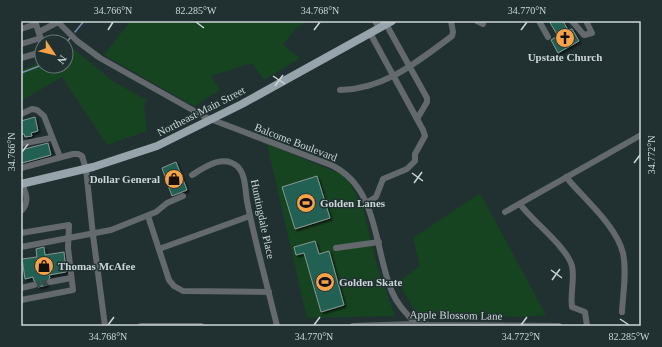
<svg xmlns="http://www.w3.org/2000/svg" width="662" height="347" font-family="Georgia,serif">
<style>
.green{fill:#174420}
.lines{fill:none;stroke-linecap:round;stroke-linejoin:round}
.stream{stroke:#758caf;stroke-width:1.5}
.building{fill:#226153;stroke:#869792;filter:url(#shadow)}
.minor-tunnel{stroke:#3b4a4b;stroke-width:6;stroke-dasharray:6 3;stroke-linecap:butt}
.minor{stroke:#63696d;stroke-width:6}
.major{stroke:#97a4ab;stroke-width:8}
.ticks{fill:none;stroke:#ccd6d7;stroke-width:1.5}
.labels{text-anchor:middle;stroke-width:3;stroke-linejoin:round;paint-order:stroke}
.poi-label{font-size:11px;font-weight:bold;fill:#ccd6d7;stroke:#213132;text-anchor:start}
.street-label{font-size:11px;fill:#ccd6d7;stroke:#213132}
.neatline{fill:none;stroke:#ccd6d7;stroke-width:1.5}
.ticks-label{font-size:10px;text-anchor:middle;fill:#ccd6d7}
</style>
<defs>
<filter id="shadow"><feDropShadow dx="2" dy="2" stdDeviation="1" flood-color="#0009"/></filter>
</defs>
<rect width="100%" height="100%" fill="#213132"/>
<g class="green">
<path d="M125,21H306L295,29L283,45L300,58L264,80L252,63L211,76L220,90L194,106L104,55L128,24Z"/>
<path d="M57,35L65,42H49L50,37Z"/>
<path d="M66,43L114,82L147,100L144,104L147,131L107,145L62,77L21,101V70L34,65L42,57V66H66Z"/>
<path d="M267,144L346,176L363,208L376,262L395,316L307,318Z"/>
<path d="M480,193L546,315L517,317L417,314L398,282L420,266L413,238Z"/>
</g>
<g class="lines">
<g class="stream">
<path d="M75,32L84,21"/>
<path d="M66,43L70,38"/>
<path d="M21,73L42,65"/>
</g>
</g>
<g class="building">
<path d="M549,21H563L568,30L572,29L579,41L558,53L551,40L558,36Z"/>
<path d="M35,117L38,131L31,133L32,136L25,137L24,134L21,135V121Z"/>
<path d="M48,143L51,155L22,163L21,150Z"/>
<path d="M176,162L187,190L172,196L162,168Z"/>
<path d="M317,176L330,218L295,229L282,187Z"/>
<path d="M315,241L319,254L329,251L344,305L321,312L304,253L296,255L294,247Z"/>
<path d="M44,247L45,255L64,252L66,272L49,275L50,278L46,281L47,285L38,287V284L34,281L33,277L25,279L22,259L37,257L36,249Z"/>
</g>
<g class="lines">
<path class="minor-tunnel" d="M34,285L50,282"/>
<g class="minor">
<path d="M57,21L77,41L100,58L205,117L331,165C379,187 374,250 392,292C398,306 408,315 418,326"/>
<path d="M375,21L379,28"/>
<path d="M477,21L483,24"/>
<path d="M539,21L548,37"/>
<path d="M572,21L584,35L592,33L586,21"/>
<path d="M386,24L427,98V102L417,119"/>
<path d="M21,29L36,24L42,43"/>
<path d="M39,32L58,22"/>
<path d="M21,44L41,38"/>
<path d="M21,58L42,52"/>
<path d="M340,90C385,89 417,62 452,36L453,32L451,21"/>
<path d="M21,114L32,109L37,110L44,116L60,157"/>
<path d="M21,144L51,138"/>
<path d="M21,168L73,154H78L82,156L86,169L93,235L105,326"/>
<path d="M192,175C205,167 223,154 237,166C246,174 245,190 247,201C255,243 267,284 277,326"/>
<path d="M566,177C584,199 616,225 623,253C627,272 623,293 622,312"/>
<path d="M366,203L376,197L383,179L407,169L415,161V154L425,136L423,130L370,33"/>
<path d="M520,204C532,221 567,247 572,266C575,279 570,293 572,307L585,312L587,326"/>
<path d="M21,211C30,203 26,193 22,183"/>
<path d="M505,212L641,135"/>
<path d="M148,216L169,280L174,286L183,291L269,292"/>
<path d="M21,233L69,225L68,248L73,290L21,300"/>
<path d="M21,247L111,230L156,212L167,203L183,196"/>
<path d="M336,248L379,242"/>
<path d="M159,249L250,216"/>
<path d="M50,282L71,278"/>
<path d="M21,288L34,285"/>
<path d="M141,326H201"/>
<path d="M353,326L416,324L429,325L559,326"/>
</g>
<path class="major" d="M21,184L93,167L157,146L242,104L392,21"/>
</g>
<path class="ticks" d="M196,22L204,28M108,30L113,22M314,30L320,22M521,30L527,22M273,76L285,84M275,86L283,75M22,152L28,144M634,163L640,155M412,173L423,181M414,183L422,172M551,270L562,278M552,280L560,269M620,319L629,325M108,325L114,317M314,325L320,317M521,325L527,317"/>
<defs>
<symbol id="church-disc" viewBox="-11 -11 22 22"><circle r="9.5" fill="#f7a149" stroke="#213132"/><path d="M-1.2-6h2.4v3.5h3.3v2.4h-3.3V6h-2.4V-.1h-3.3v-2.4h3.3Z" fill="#111"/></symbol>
<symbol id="shop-disc" viewBox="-11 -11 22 22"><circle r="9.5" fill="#f7a149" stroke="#213132"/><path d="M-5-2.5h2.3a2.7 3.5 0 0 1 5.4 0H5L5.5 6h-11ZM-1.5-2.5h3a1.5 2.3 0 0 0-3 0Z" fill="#111"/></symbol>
<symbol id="stadium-disc" viewBox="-11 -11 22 22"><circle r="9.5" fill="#f7a149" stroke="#213132"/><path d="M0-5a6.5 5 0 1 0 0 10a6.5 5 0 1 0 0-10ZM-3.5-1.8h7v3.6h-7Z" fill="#111"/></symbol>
</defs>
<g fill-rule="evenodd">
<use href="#church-disc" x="554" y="27" width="22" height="22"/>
<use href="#shop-disc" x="163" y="168" width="22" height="22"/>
<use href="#stadium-disc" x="295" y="192" width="22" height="22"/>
<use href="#shop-disc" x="33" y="255" width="22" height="22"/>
<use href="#stadium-disc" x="314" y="271" width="22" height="22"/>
</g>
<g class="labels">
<g class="poi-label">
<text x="565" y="61" text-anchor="middle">Upstate Church</text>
<text x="160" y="183" text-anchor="end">Dollar General</text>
<text x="320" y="207">Golden Lanes</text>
<text x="58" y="270">Thomas McAfee</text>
<text x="339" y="286">Golden Skate</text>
</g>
<g class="street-label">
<text transform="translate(201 111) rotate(-27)" y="4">Northeast Main Street</text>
<text transform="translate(296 142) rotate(21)" y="4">Balcome Boulevard</text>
<text transform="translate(263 219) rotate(78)" y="4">Huntingdale Place</text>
<text transform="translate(456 315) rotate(1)" y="4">Apple Blossom Lane</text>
</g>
</g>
<rect width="662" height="347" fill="none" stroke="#213132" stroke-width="44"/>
<g transform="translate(54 54) rotate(125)"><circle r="19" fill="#213132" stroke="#657374"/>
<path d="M0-3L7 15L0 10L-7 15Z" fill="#f7a149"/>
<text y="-6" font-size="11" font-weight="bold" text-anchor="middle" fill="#ccd6d7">N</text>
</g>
<rect x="22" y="22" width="618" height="303" class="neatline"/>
<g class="ticks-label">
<text x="113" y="14">34.766°N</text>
<text x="196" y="14">82.285°W</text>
<text x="320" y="14">34.768°N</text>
<text x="527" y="14">34.770°N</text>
<text transform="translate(11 152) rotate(-90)" y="4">34.766°N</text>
<text transform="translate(651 155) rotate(-90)" y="4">34.772°N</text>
<text x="108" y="340">34.768°N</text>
<text x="314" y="340">34.770°N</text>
<text x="521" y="340">34.772°N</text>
<text x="629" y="340">82.285°W</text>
</g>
</svg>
